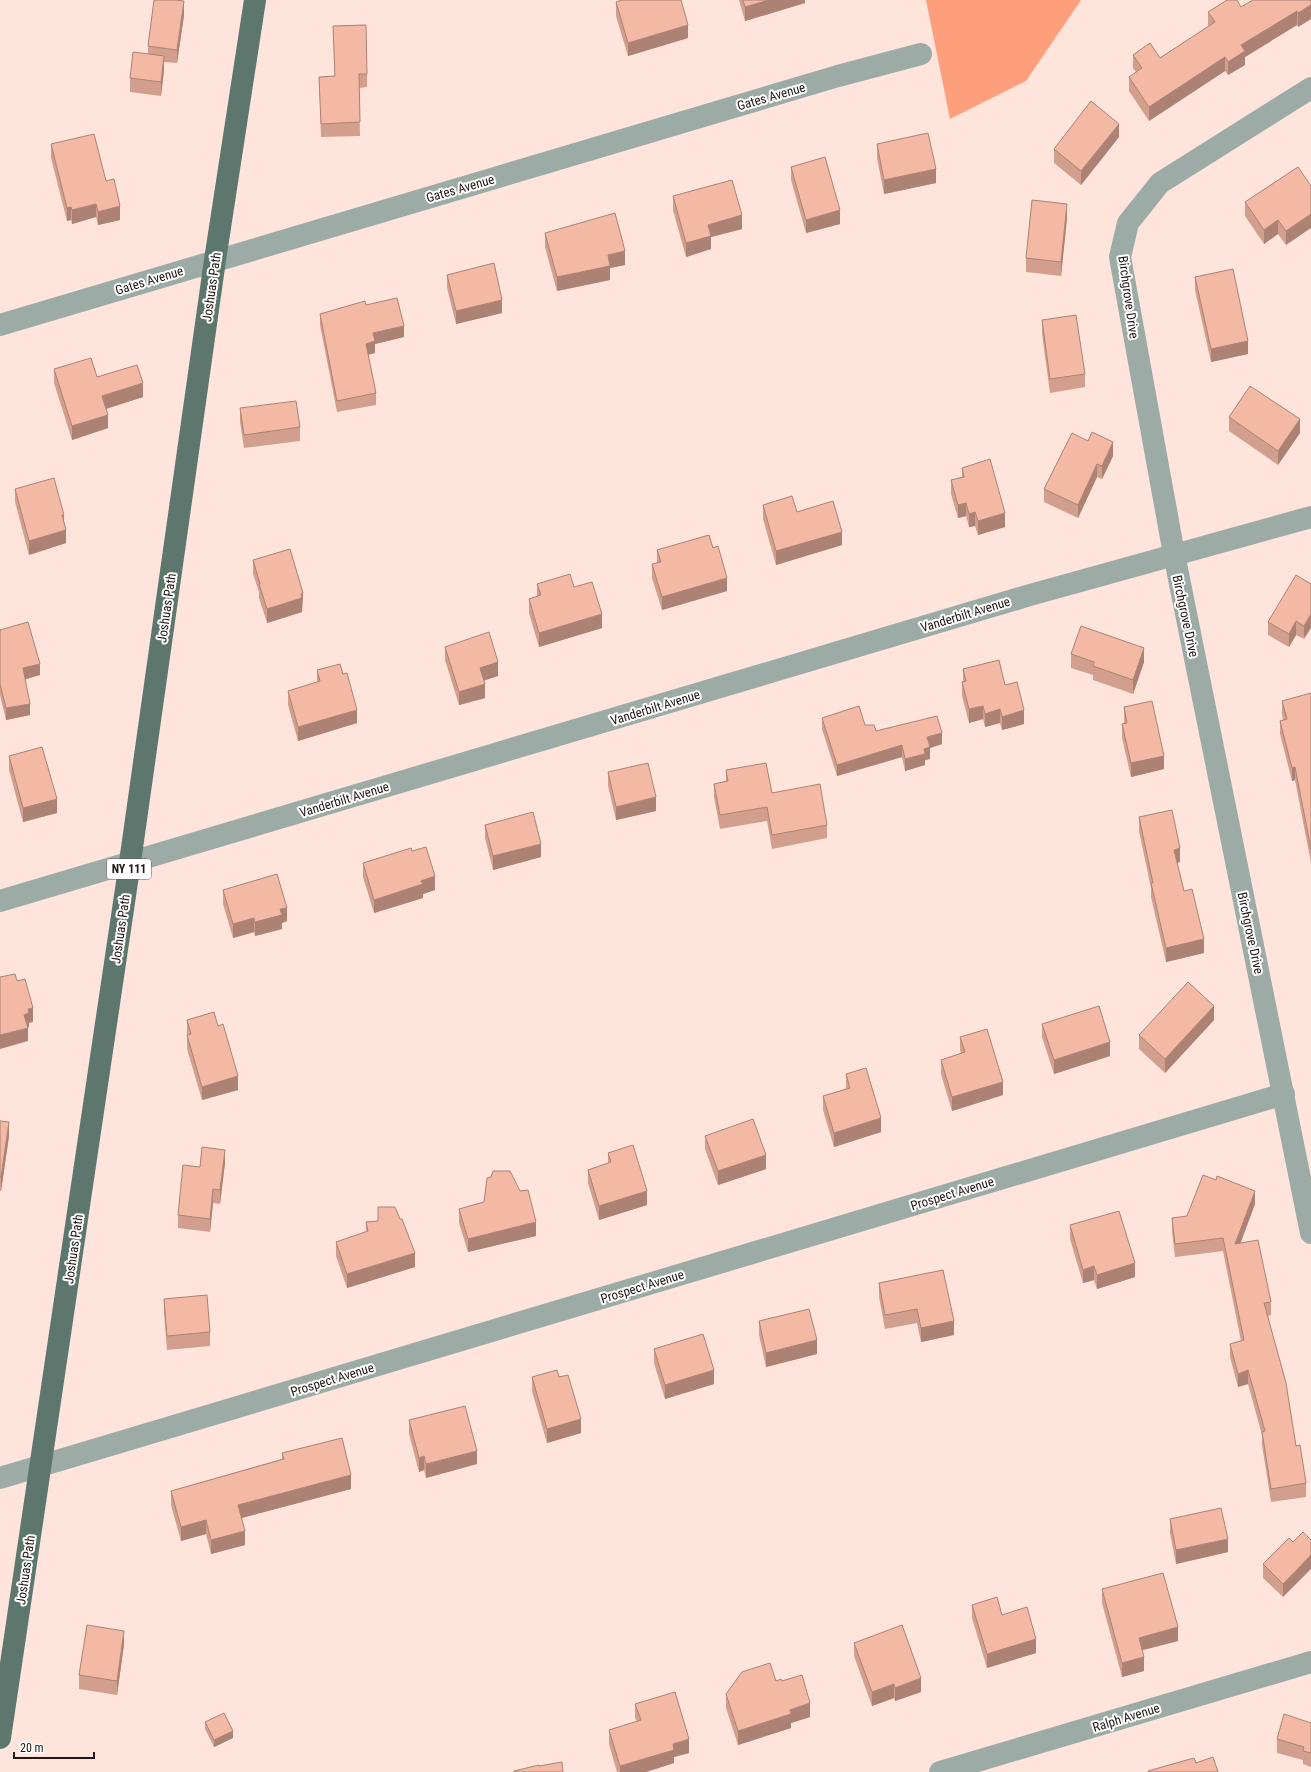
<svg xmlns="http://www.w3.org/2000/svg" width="1311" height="1772" font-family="'Roboto Condensed',sans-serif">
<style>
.forest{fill:#fd9e7d}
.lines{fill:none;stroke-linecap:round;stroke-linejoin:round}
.street{stroke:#9daba7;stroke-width:22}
.primary{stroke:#5d776f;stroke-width:22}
.wall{fill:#d29f8e}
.shaded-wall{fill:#ab8274}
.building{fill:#f4b9a5;stroke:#ab8274}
.labels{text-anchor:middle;stroke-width:4;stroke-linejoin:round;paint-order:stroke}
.shield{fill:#fff;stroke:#645c5a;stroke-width:1}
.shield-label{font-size:12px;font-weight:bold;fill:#211613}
.street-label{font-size:13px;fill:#211613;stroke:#fff}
</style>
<rect width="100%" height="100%" fill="#fee4db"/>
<path class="forest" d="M926,0H1081L1026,81L950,119Z"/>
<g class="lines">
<g class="street">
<path d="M1311,88L1160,183L1128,223L1120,257L1174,554L1311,1233"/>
<path d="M0,325L838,76L921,54"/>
<path d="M0,901L1030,595L1311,517"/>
<path d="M0,1478L1284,1094"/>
<path d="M940,1772L1311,1662"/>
</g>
<path class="primary" d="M0,1738L130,862L215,260L255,0"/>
</g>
<g class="wall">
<path d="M739,0H805V3L745,21Z"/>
<path d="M1311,0V19L1298,27L1297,25L1245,57V65L1228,75L1225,71L1149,121L1129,91V77L1136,72L1133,68V55L1160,58L1209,26L1208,25V12L1241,7Z"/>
<path d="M616,2L688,38L628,56L616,16Z"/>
<path d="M184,15L177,63L164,62V70L161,96L130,92V78L148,54V46Z"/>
<path d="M333,26L367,74V87L359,88L360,136L321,137L319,77L335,76Z"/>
<path d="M1119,137L1081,185L1054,163V149Z"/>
<path d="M51,144L106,181L120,220L98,225L96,217L72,224L71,220L67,221L51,158Z"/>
<path d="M877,144L936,183L884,194L877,158Z"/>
<path d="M791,167L840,224L806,233L791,180Z"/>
<path d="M1298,167L1286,245L1278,234L1264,244L1245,216V202Z"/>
<path d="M673,196L742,229L711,237V249L686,257L673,210Z"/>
<path d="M1067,218L1061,276L1026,272V258Z"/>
<path d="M545,233L625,265L610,268V280L557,291L545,247Z"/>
<path d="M447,275L502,313L456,324L447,288Z"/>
<path d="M1195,277L1248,354L1211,362L1195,290Z"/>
<path d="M366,305L404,337L375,344V353L368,355L376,393V405L337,412L320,325V314Z"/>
<path d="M1042,320L1085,374V387L1050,393L1042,334Z"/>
<path d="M54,369L97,377L143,397L106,409L108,428L72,440L54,383Z"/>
<path d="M240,408L300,427V441L244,448L240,422Z"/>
<path d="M1229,417L1300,433L1278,465L1229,431Z"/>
<path d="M1113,456L1102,479L1097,477L1078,518L1044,502V489Z"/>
<path d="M962,468L1005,527L978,535L975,526L969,527L966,516L958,518L951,494V480L962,477Z"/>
<path d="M15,489L64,524L66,543L29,555L15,502Z"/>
<path d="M763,505L797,512L842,545L776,565L763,519Z"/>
<path d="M657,550L727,591L662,610L652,578V564L657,563Z"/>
<path d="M253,560L303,593L302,612L267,623L259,598V592L253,574Z"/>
<path d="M537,584L574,587L602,628L539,647L529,613V599L537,596Z"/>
<path d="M1311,584L1304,639L1296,635L1289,647L1268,635V622Z"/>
<path d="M0,630L40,675L25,679L30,715L6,720L0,695Z"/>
<path d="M445,647L498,676L484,680L485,698L459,705L445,660Z"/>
<path d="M1071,654L1144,662L1133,694L1093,680V675L1071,668Z"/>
<path d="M963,669L1005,685L1024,724L1002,730L1000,723L985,727L983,719L969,723L962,696V682H963Z"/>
<path d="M317,670L357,723L298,741L288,705V691L317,682Z"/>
<path d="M1311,693V863L1295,780L1292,781L1280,734V721L1283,720L1282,714V701Z"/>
<path d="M1124,707L1164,769L1131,777L1122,738V724L1124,723Z"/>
<path d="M822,718L865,725L876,731L942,744L930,748V759L925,760V765L905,771L902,757L837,776L822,729Z"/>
<path d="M9,756L57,813L23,822L9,770Z"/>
<path d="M726,770L772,793L827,825V838L772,849L767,821L720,829L714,797V784L726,781Z"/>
<path d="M608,772L656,811L616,820L608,786Z"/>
<path d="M1139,817L1180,862L1177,863L1184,891L1204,953L1166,962L1151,897V888L1139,831Z"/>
<path d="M485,825L541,857L493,870L485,838Z"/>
<path d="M412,851L435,890L423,894V898L374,913L363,877V863Z"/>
<path d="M223,890L287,921L282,923V929L255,936L254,932L233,938L223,904Z"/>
<path d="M187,1020L238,1090L202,1100L187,1049Z"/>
<path d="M1214,1020L1165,1073L1139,1049V1035Z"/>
<path d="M1042,1024L1110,1056L1054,1074L1042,1037Z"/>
<path d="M960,1037L1003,1095L952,1111L941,1074V1060L961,1053L960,1050Z"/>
<path d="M846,1074L881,1132L834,1147L823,1110V1096L846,1089Z"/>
<path d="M0,1121L9,1136L1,1191H0Z"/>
<path d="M705,1136L766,1169L718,1185L705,1149Z"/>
<path d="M608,1153L647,1205L599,1220L588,1183V1170L608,1163Z"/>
<path d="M225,1163L220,1204L213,1203L210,1232L178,1228V1215L200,1167Z"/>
<path d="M1255,1204L1240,1243L1271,1302V1315L1268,1316L1296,1446L1306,1483V1497L1271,1502L1262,1445V1435L1248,1384L1238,1387L1230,1357V1344L1241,1341L1223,1251L1175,1257L1172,1232V1218L1187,1216Z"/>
<path d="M459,1209L536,1236L468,1252L459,1223Z"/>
<path d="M366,1222L415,1267L347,1288L336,1256V1242L366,1232Z"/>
<path d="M1070,1225L1135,1277L1097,1289L1094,1280L1083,1283L1070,1239Z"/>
<path d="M943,1270L954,1335L921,1342L917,1323L885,1329L879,1297V1283Z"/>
<path d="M164,1299L210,1332V1346L167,1350L164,1313Z"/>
<path d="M759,1321L817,1354L766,1367L759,1335Z"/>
<path d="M654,1349L714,1384L665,1399L654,1363Z"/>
<path d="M532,1377H559L581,1433L547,1443L532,1391Z"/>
<path d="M409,1420L477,1464L426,1478L424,1470L419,1472L409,1434Z"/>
<path d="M282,1453L351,1489L241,1518L245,1545L211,1554L206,1534L181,1541L171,1505V1491L282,1459Z"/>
<path d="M1170,1519L1228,1552L1176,1564L1170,1533Z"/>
<path d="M1293,1542L1283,1597L1263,1578V1564Z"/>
<path d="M1102,1589L1178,1641L1142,1650L1144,1671L1122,1677L1102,1603Z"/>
<path d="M972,1605L1002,1615L1036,1653L987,1668L972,1618Z"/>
<path d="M854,1643L921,1692L895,1701L894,1698L872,1706L854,1656Z"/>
<path d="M124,1644L117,1695L79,1689V1675Z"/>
<path d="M776,1681L810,1717L791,1723V1728L738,1745L726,1708V1694Z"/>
<path d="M635,1704L689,1753L674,1757V1763L646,1772H617L609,1744V1730L637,1721L635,1718Z"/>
<path d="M205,1722L233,1738L214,1747L205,1729Z"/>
<path d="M1311,1723V1767L1303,1764V1760L1277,1753V1739Z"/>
</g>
<g class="shaded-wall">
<path d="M769,0H805V3L745,21V7Z"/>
<path d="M184,1V15L177,63V50Z"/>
<path d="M1311,5V19L1298,27V13Z"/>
<path d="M1297,11V25L1245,57V65L1228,75V62L1241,45Z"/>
<path d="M688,25V38L628,56V43Z"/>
<path d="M164,56V70L161,96V82Z"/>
<path d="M1225,57V71L1149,121V107Z"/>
<path d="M1119,124V137L1081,185V171Z"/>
<path d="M936,169V183L884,194V180Z"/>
<path d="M96,204V217L72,224V210Z"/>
<path d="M1067,204V218L1061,276V262Z"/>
<path d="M120,206V220L98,225V212Z"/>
<path d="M71,207V220L67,221V208Z"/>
<path d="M840,210V224L806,233V220Z"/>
<path d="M1311,214V228L1286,245V231Z"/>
<path d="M742,215V229L711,237V249L686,257V243L708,225Z"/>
<path d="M1278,220V234L1264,244V230Z"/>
<path d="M625,251V265L610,268V280L557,291V277L608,255Z"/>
<path d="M502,300V313L456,324V311Z"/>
<path d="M404,326V337L375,344V353L366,355V344L373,333Z"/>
<path d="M1248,341V354L1211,362V349Z"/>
<path d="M143,383V397L102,410V396Z"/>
<path d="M108,415V428L72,440V426Z"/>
<path d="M1300,419V433L1278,465V451Z"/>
<path d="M1113,442V456L1102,479V466Z"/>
<path d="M1097,464V477L1078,518V505Z"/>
<path d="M966,503V516L958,518V505Z"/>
<path d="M975,512V526L969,527V514Z"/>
<path d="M1005,513V527L978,535V521Z"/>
<path d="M62,515H64V529Z"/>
<path d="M66,530V543L29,555V541Z"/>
<path d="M842,532V545L776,565V551Z"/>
<path d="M727,578V591L662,610V597Z"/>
<path d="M303,593L302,612L267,623V609Z"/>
<path d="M602,614V628L539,647V633Z"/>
<path d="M1311,614V628L1304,639V626Z"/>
<path d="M1296,621V635L1289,647V634Z"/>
<path d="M1144,648V662L1133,694V680Z"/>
<path d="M498,662V676L480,682V668Z"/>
<path d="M40,664V675L23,680V668Z"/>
<path d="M485,684V698L459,705V692Z"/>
<path d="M30,704V715L6,720V708Z"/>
<path d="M983,706V719L969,723V709Z"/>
<path d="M1000,709V723L985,727V714Z"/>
<path d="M357,710V723L298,741V727Z"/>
<path d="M1024,710V724L1002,730V717Z"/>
<path d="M942,733V744L930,748V759L925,760V765L905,771V759L924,749L927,737Z"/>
<path d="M902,745V757L837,776V765Z"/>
<path d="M1164,756V769L1131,777V763Z"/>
<path d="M1295,767V780L1292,781V768Z"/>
<path d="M656,797V811L616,820V807Z"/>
<path d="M57,799V813L23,822V808Z"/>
<path d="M541,844V857L493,870V856Z"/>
<path d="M1180,848V862L1174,863V850Z"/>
<path d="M435,876V890L423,894V898L374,913V900L421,881Z"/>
<path d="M287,908V921L282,923V929L255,936V922L280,909Z"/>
<path d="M254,918V932L233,938V924Z"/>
<path d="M1204,939V953L1166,962V948Z"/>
<path d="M1214,1006V1020L1165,1073V1059Z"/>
<path d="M33,1008V1022L29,1023V1027L24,1029V1015L28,1009Z"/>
<path d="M28,1028V1041L0,1049V1035Z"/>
<path d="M1110,1042V1056L1054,1074V1060Z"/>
<path d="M238,1076V1090L202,1100V1087Z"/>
<path d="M1003,1082V1095L952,1111V1097Z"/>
<path d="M881,1118V1132L834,1147V1133Z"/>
<path d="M9,1122V1136L1,1191V1177Z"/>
<path d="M225,1150V1163L220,1204V1190Z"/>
<path d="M766,1155V1169L718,1185V1171Z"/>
<path d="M213,1189V1203L210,1232V1219Z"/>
<path d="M647,1191V1205L599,1220V1206Z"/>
<path d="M1255,1191V1204L1235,1258V1244Z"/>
<path d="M536,1222V1236L468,1252V1239Z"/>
<path d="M415,1253V1267L347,1288V1274Z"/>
<path d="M1135,1263V1277L1097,1289V1275Z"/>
<path d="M1094,1266V1280L1083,1283V1270Z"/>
<path d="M954,1321V1335L921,1342V1328Z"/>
<path d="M817,1340V1354L766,1367V1353Z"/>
<path d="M714,1370V1384L665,1399V1385Z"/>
<path d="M1248,1370V1384L1238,1387V1374Z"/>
<path d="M581,1419V1433L547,1443V1429Z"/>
<path d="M477,1451V1464L426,1478V1464Z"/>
<path d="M424,1456V1470L419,1472V1458Z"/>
<path d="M351,1475V1489L238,1519V1505Z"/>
<path d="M206,1520V1534L181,1541V1527Z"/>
<path d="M245,1531V1545L211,1554V1540Z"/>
<path d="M1228,1539V1552L1176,1564V1550Z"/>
<path d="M1311,1555V1569L1283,1597V1584Z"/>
<path d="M1178,1627V1641L1139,1651V1638Z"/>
<path d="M124,1631V1644L117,1695V1681Z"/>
<path d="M1036,1639V1653L987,1668V1654Z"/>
<path d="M1144,1657V1671L1122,1677V1663Z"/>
<path d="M921,1678V1692L895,1701V1688Z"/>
<path d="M894,1684V1698L872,1706V1692Z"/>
<path d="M810,1703V1717L791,1723V1728L738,1745V1731L790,1710Z"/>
<path d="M233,1731V1738L214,1747V1740Z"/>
<path d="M689,1739V1753L674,1757V1763L646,1772H620V1766L673,1744Z"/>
</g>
<g class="building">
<path d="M154,0H175L184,1L177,50L148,46Z"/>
<path d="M622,0H681L688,25L628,43L616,2Z"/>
<path d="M743,0H769L745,7Z"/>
<path d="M1227,0H1237L1241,7L1253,0H1311V5L1298,13L1297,11L1241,45L1245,51L1228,62L1225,57L1149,107L1129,77L1142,68L1133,55L1150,43L1160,58L1215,22L1208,12Z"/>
<path d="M366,25L367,74H359L360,122L321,124L319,77L335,76L333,26Z"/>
<path d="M133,52L164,56L161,82L130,78Z"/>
<path d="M1091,101L1119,124L1081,171L1054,149Z"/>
<path d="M928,133L936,169L884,180L877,144Z"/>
<path d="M94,134L106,181L114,179L120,206L98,212L96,204L72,210L71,207L67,208L51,144Z"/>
<path d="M825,157L840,210L806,220L791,167Z"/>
<path d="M1298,167L1311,186V214L1286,231L1278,220L1264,230L1245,202Z"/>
<path d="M732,180L742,215L708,225L711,236L686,243L673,196Z"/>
<path d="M1032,200L1067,204L1061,262L1026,258Z"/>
<path d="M615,213L625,251L608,255L610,266L557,277L545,233Z"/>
<path d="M494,263L502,300L456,311L447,275Z"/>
<path d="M1233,269L1248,341L1211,349L1195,277Z"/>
<path d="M397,298L404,326L373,333L375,341L366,344L376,393L337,401L320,314L365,301L366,305Z"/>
<path d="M1076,315L1085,374L1050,379L1042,320Z"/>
<path d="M91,358L97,377L137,365L143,383L102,396L108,415L72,426L54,369Z"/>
<path d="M1250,386L1300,419L1278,451L1229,417Z"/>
<path d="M296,401L300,427L244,435L240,408Z"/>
<path d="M1092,432L1113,442L1102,466L1097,464L1078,505L1044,489L1072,433L1088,441Z"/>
<path d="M990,459L1005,513L978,521L975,512L969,514L966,503L958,505L951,480L964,477L962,468Z"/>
<path d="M54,478L64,515H62L66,530L29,541L15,489Z"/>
<path d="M792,496L797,512L833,501L842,532L776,551L763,505Z"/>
<path d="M709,535L713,548L718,546L727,578L662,597L652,564L661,562L657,550Z"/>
<path d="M290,549L303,593L301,594L302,598L267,609L259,584H260L253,560Z"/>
<path d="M570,574L574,587L592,582L602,614L539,633L529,599L541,595L537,584Z"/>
<path d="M1296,575L1311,584V614L1304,626L1296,621L1289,634L1268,622Z"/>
<path d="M28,622L40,664L23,668L30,704L6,708L0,684V630Z"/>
<path d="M1081,626L1144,648L1133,680L1093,666L1094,662L1071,654Z"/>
<path d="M489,632L498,662L480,668L485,684L459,692L445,647Z"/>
<path d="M999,660L1005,685L1017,682L1024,710L1002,717L1000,709L985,714L983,706L969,709L962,682L966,681L963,669Z"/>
<path d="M340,664L343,674L347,673L357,710L298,727L288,691L320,681L317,670Z"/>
<path d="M1311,693V849L1295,767L1292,768L1280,721L1287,719L1282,701Z"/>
<path d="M1152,701L1164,756L1131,763L1122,724L1127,723L1124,707Z"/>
<path d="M859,706L865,725H874L876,731L937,716L942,733L927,737L930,747L924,749L925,754L905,759L902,745L837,765L822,718Z"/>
<path d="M42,747L57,799L23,808L9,756Z"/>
<path d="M648,763L656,797L616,807L608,772Z"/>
<path d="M766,763L772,793L820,784L827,825L772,835L767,807L720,815L714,784L728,781L726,770Z"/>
<path d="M1172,810L1180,848L1174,850L1184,891L1192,889L1204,939L1166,948L1151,883H1153L1139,817Z"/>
<path d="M533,812L541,844L493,856L485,825Z"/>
<path d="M426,847L435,876L421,881L423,884L374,900L363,863L411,848L412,851Z"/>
<path d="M277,874L287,908L280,909L282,915L255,922L254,918L233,924L223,890Z"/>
<path d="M15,974L17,981L25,979L33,1008L28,1009L29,1013L24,1015L28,1028L0,1035V977Z"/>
<path d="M1188,982L1214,1006L1165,1059L1139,1035Z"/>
<path d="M1099,1006L1110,1042L1054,1060L1042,1024Z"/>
<path d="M214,1012L218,1026L223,1024L238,1076L202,1087L187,1035L191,1034L187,1020Z"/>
<path d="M987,1029L1003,1082L952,1097L941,1060L965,1052L960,1037Z"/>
<path d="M866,1068L881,1118L834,1133L823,1096L850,1088L846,1074Z"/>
<path d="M753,1119L766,1155L718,1171L705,1136Z"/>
<path d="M0,1121L9,1122L1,1177H0Z"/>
<path d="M633,1145L647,1191L599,1206L588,1170L611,1162L608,1153Z"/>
<path d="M202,1147L225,1150L220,1190L213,1189L210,1219L178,1215L183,1165L200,1167Z"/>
<path d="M493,1171H510L520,1191L528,1190L536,1222L468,1239L459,1209L484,1202L487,1178L491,1177Z"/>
<path d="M1203,1175L1216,1180L1217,1176L1255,1191L1235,1244L1258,1240L1271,1302L1264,1303L1286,1383L1296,1446L1300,1445L1306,1483L1271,1489L1262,1432L1265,1431L1248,1370L1238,1374L1230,1344L1244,1340L1223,1238L1175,1244L1172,1218L1187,1216Z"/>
<path d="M378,1207H395L400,1219H402L415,1253L347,1274L336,1242L368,1231L366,1222L378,1221Z"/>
<path d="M1119,1211L1135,1263L1097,1275L1094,1266L1083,1270L1070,1225Z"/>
<path d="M943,1270L954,1321L921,1328L917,1309L885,1315L879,1283Z"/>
<path d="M207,1295L210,1332L167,1336L164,1299Z"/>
<path d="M809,1309L817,1340L766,1353L759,1321Z"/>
<path d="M703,1334L714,1370L665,1385L654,1349Z"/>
<path d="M557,1370L559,1377L568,1375L581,1419L547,1429L532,1377Z"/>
<path d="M465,1406L477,1451L426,1464L424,1456L419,1458L409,1420Z"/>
<path d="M342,1438L351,1475L238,1505L245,1531L211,1540L206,1520L181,1527L171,1491L284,1459L282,1453Z"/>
<path d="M1221,1508L1228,1539L1176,1550L1170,1519Z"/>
<path d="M1303,1532L1311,1540V1555L1283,1584L1263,1564L1289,1538L1293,1542Z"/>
<path d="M1163,1573L1178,1627L1139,1638L1144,1657L1122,1663L1102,1589Z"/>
<path d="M997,1597L1002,1615L1027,1607L1036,1639L987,1654L972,1605Z"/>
<path d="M87,1625L124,1631L117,1681L79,1675Z"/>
<path d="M902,1625L921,1678L895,1688L894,1684L872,1692L854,1643Z"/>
<path d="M770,1663L776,1681L781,1679L782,1681L802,1675L810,1703L790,1710L791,1714L738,1731L726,1694L742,1672Z"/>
<path d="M675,1692L689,1739L673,1744L674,1750L620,1766L609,1730L641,1720L635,1704Z"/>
<path d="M224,1713L233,1731L214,1740L205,1722Z"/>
<path d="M1284,1714L1311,1723V1753L1303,1751L1304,1747L1277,1739Z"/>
<path d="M1213,1757L1218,1772H1149L1148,1771L1194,1758L1196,1763Z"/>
<path d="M562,1762L563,1772H514V1771L539,1765V1766Z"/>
</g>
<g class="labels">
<rect class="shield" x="107" y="859" width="44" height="20" rx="3"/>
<g class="shield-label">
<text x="129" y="873">NY 111</text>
</g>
<g class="street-label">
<text transform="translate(771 96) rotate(-16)" y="5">Gates Avenue</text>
<text transform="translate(460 188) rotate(-16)" y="5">Gates Avenue</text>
<text transform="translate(149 280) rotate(-17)" y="5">Gates Avenue</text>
<text transform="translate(211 287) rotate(-82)" y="5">Joshuas Path</text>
<text transform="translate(1129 297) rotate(82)" y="5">Birchgrove Drive</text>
<text transform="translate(166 608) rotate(-82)" y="5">Joshuas Path</text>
<text transform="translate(965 614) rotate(-17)" y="5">Vanderbilt Avenue</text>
<text transform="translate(1186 616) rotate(78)" y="5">Birchgrove Drive</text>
<text transform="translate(655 707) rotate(-17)" y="5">Vanderbilt Avenue</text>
<text transform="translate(344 799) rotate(-17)" y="5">Vanderbilt Avenue</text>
<text transform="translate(120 929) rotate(-82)" y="5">Joshuas Path</text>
<text transform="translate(1251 933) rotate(78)" y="5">Birchgrove Drive</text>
<text transform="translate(952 1193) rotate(-17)" y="5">Prospect Avenue</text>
<text transform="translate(73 1249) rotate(-82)" y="5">Joshuas Path</text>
<text transform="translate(642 1286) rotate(-17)" y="5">Prospect Avenue</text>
<text transform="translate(332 1379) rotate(-17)" y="5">Prospect Avenue</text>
<text transform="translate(25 1570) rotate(-82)" y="5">Joshuas Path</text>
<text transform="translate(1126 1717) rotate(-17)" y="5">Ralph Avenue</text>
</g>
</g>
<path d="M14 1752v6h80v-6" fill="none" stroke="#211613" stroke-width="2"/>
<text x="20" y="1752" font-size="12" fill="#211613" stroke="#ffffff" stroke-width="3" paint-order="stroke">20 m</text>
</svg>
